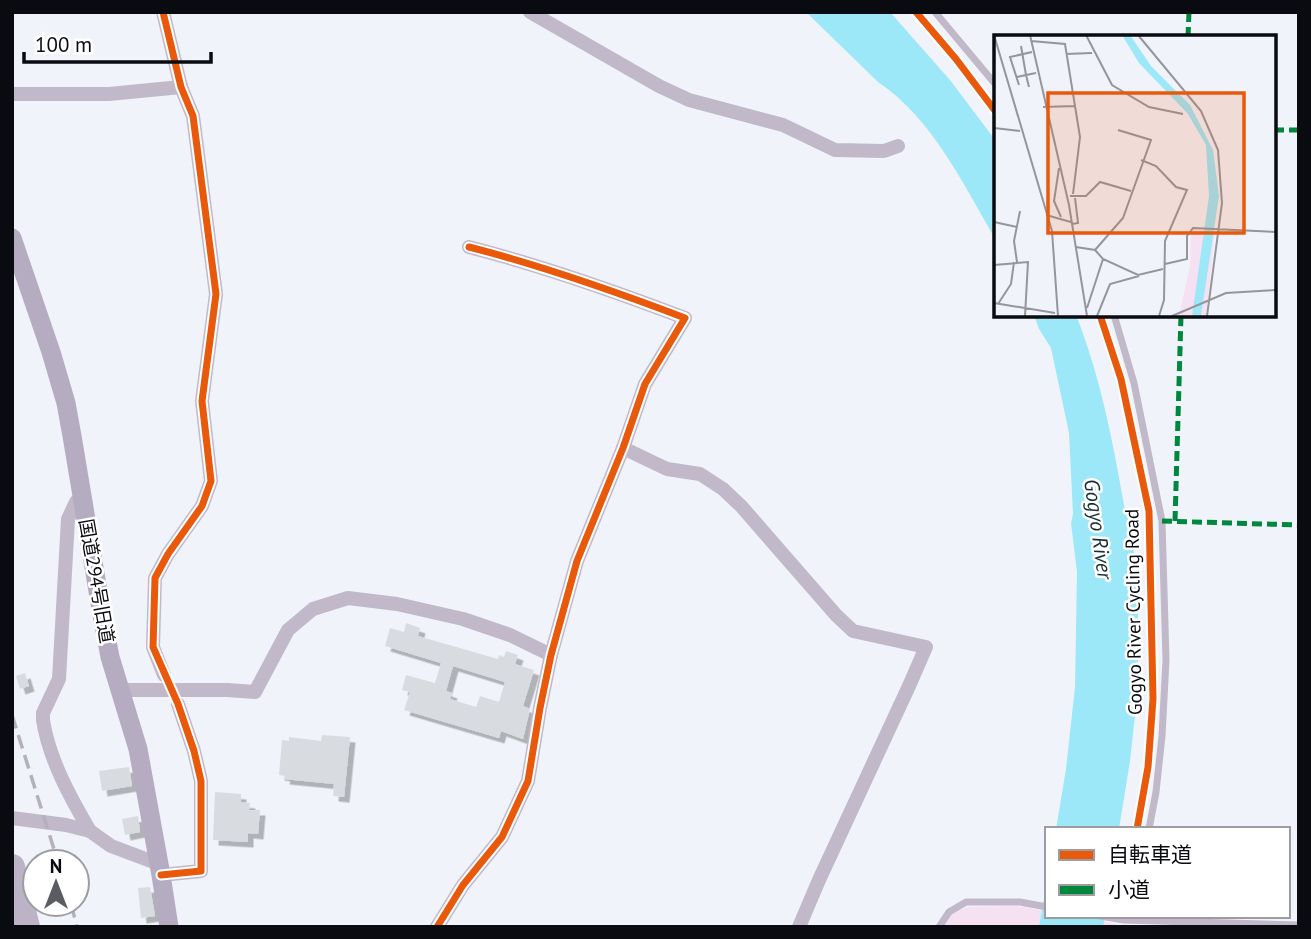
<svg xmlns="http://www.w3.org/2000/svg" width="1311" height="939" font-family="'PT Sans','Noto Sans JP',sans-serif">
<style>
.green{fill:#f5e1f2}
.water{fill:#9de8f8}
.building{fill:#d8dce1;fill-rule:evenodd;filter:url(#shadow)}
.lines{fill:none;stroke-linecap:round;stroke-linejoin:round}
.lane{stroke:#c1b8ca;stroke-width:7}
.street{stroke:#c1b8ca;stroke-width:14}
.secondary{stroke:#b6acc2;stroke-width:19}
.highway{stroke:#bcb3c7;stroke-width:26}
.rail{stroke:#b5b1bc;stroke-width:3.5;stroke-dasharray:14 7;stroke-linecap:butt}
.street-bridge{stroke:#c1b8ca;stroke-width:14}
.quiet{stroke:#00873e;stroke-width:5;stroke-dasharray:10 5;stroke-linecap:butt}
.cycleway-casing{stroke:#fff;stroke-width:11}
.cycleway{stroke:#e8590c;stroke-width:7}
.labels{text-anchor:middle;stroke-width:5;stroke-linejoin:round;paint-order:stroke}
.street-label{font-size:19px;fill:#0a0b10;stroke:#fff}
.water-label{font-size:21px;font-style:italic;fill:#172f34;stroke:#fff}
.inset-road{fill:none;stroke:#95969c;stroke-width:2}
.view{fill:#e8590c;fill-opacity:0.15;stroke:#e8590c;stroke-width:3.5}
.inset-edge{fill:none;stroke:#0a0b10;stroke-width:3.5}
</style>
<defs>
<filter id="shadow"><feDropShadow dx="5.5" dy="5.5" stdDeviation="0" flood-color="#0004"/></filter>
</defs>
<rect width="100%" height="100%" fill="#f1f3fa"/>
<path class="green" d="M1017,906L1047,911V916H1073L1116,924L1115,927H943L953,912L969,907Z"/>
<g class="water">
<path d="M806,12H890L950,80L996,141V240C963,184 933,119 878,82Z"/>
<path d="M1034,315H1076C1101,378 1113,443 1125,510H1131L1138,611V688L1130,761L1119,829H1056L1066,769L1075,687L1077,572L1071,523L1073,514L1069,433L1051,348L1039,329Z"/>
<path d="M1047,882V916H1105L1103,927H1039Z"/>
</g>
<g class="building">
<path d="M406,623L420,628L418,636L498,659L499,655L504,657L506,651L518,655L515,664L534,670L523,706L530,709L523,739L501,731L499,738L404,710L410,692L402,690L406,675L435,683L441,663L385,646L390,628L404,632ZM453,666L505,682L499,702L480,696L476,707L450,699L452,693L446,691Z"/>
<path d="M25,673L29,686L20,689L16,676Z"/>
<path d="M322,735L350,737L344,797L333,796L334,784L284,779L285,776L279,775L282,740L289,741V737L321,741Z"/>
<path d="M129,767L132,786L102,791L99,771Z"/>
<path d="M215,792L241,794V802L250,803L249,810H260L258,834L248,833V842L213,840Z"/>
<path d="M138,816L140,832L125,835L122,819Z"/>
<path d="M150,887L155,916L141,918L138,888Z"/>
</g>
<g class="lines">
<g class="lane">
<path d="M935,12L996,85"/>
<path d="M1114,315L1134,383L1162,521L1166,660L1162,736L1156,792L1149,829"/>
<path d="M1100,916L1124,920L1299,925"/>
<path d="M939,927L949,912L966,902H1020L1047,907"/>
</g>
<g class="street">
<path d="M163,12L181,87L193,116L216,294L202,401L211,481L202,506L168,554L155,578L153,647L164,675"/>
<path d="M530,12L659,86L689,100L783,125L835,150L884,151L898,146"/>
<path d="M12,94H109L181,87"/>
<path d="M623,448L667,469L700,474L723,489L741,506L836,615L853,631L926,647L909,686L819,880L799,927"/>
<path d="M82,497L76,502L68,519L59,679L43,713V720C49,759 70,797 90,831"/>
<path d="M120,690H157"/>
<path d="M227,690L255,692L288,630L313,609L348,598L397,604L463,619L510,635L551,655"/>
<path d="M12,818L66,825L90,831L111,846L159,864"/>
<path d="M161,875L201,871V781L194,751L178,704"/>
<path d="M437,927L463,885L502,837L528,781L540,708L551,655L577,561L623,448L645,384L685,318C614,291 543,266 469,247"/>
</g>
<path class="secondary" d="M12,238L51,352L66,403L72,436L102,615L110,657L138,749L161,875L169,927"/>
<path class="highway" d="M12,867L27,927"/>
<g class="rail">
<path d="M12,715L58,862"/>
<path d="M71,904L77,927"/>
</g>
<path class="street-bridge" d="M157,690H227"/>
<g class="quiet">
<path d="M1188,37L1189,12"/>
<path d="M1274,130H1299"/>
<path d="M1162,521L1299,525"/>
<path d="M1175,521L1181,315"/>
</g>
<defs>
<g id="cycleway">
<path d="M916,12L956,59L996,112"/>
<path d="M1100,315L1121,379L1149,511L1153,699L1148,767L1137,829"/>
<path d="M161,875L201,871V781L194,751L178,704L153,647L155,578L168,554L202,506L211,481L202,401L216,294L193,116L181,87L163,12"/>
<path d="M437,927L463,885L502,837L528,781L540,708L551,655L577,561L623,448L645,384L685,318C614,291 543,266 469,247"/>
</g>
</defs>
<use href="#cycleway" class="cycleway-casing"/>
<use href="#cycleway" class="cycleway"/>
</g>
<g class="labels">
<g class="street-label">
<text transform="translate(97 581) rotate(80)" y="7">国道294号旧道</text>
<text transform="translate(1133 612) rotate(-91)" y="7">Gogyo River Cycling Road</text>
</g>
<g class="water-label">
<text transform="translate(1098 529) rotate(82)" y="7">Gogyo River</text>
</g>
</g>
<g transform="translate(994 35)">
<rect width="282" height="282" fill="#f1f3fa"/>
<path d="M197,194L221,196L212,281H185L196,231Z" fill="#f5e1f2"/>
<path d="M128,0H136L157,31L196,70L219,115L225,161L207,281H198L215,161L212,110L194,79L145,28Z" fill="#9de8f8"/>
<path class="inset-road" d="M0,0L58,196L64,281M36,0L75,170L93,281M92,0L118,50L155,72L189,79M144,0L207,76L224,115L228,168L213,281M37,6L71,9L86,102L79,159M27,11L32,40L42,38M72,19L98,18M23,42L32,40L35,52M25,50L16,22L38,17M49,72L81,71M0,93L26,96M147,125L162,131L182,152L193,155L171,206L170,265L165,281M65,133L60,166L67,182M76,161H92L106,147L137,156M52,180L77,187M0,187L23,192M78,189L84,188L81,163M82,212L101,215L109,224L144,240L169,234M101,215L129,183L157,105L124,95M23,227L20,206L26,176M171,229L193,224V201L199,193L282,197M0,230L34,227L31,281M0,268L61,278M4,269L17,249L20,227M93,273L109,224M103,281L116,249L145,241M178,281L232,258L282,255"/>
<path class="view" d="M54,58H250V198H54Z"/>
<rect width="282" height="282" class="inset-edge"/>
</g>
<rect width="1311" height="939" fill="none" stroke="#0a0b10" stroke-width="28"/>
<rect x="1045" y="827" width="245" height="91" fill="#ffffff" stroke="#9d9d9f" stroke-width="2"/>
<rect x="1059" y="850" width="35" height="10" fill="#e8590c" stroke="#9d9d9f" stroke-width="2"/>
<text x="1108" y="862" font-size="21" fill="#0a0b10">自転車道</text>
<rect x="1059" y="885" width="35" height="10" fill="#00873e" stroke="#9d9d9f" stroke-width="2"/>
<text x="1108" y="897" font-size="21" fill="#0a0b10">小道</text>
<g transform="translate(56 883)"><circle r="33" fill="#ffffff" stroke="#9d9d9f" stroke-width="2"/>
<path d="M0-5L12 26L0 18L-12 26Z" fill="#5b5c62"/>
<text y="-10" font-size="19" font-weight="bold" text-anchor="middle" fill="#0a0b10">N</text>
</g>
<path d="M24 52v10h187v-10" fill="none" stroke="#0a0b10" stroke-width="3.5"/>
<text x="35" y="52" font-size="21" fill="#0a0b10" stroke="#ffffff" stroke-width="5" paint-order="stroke">100 m</text>
</svg>
